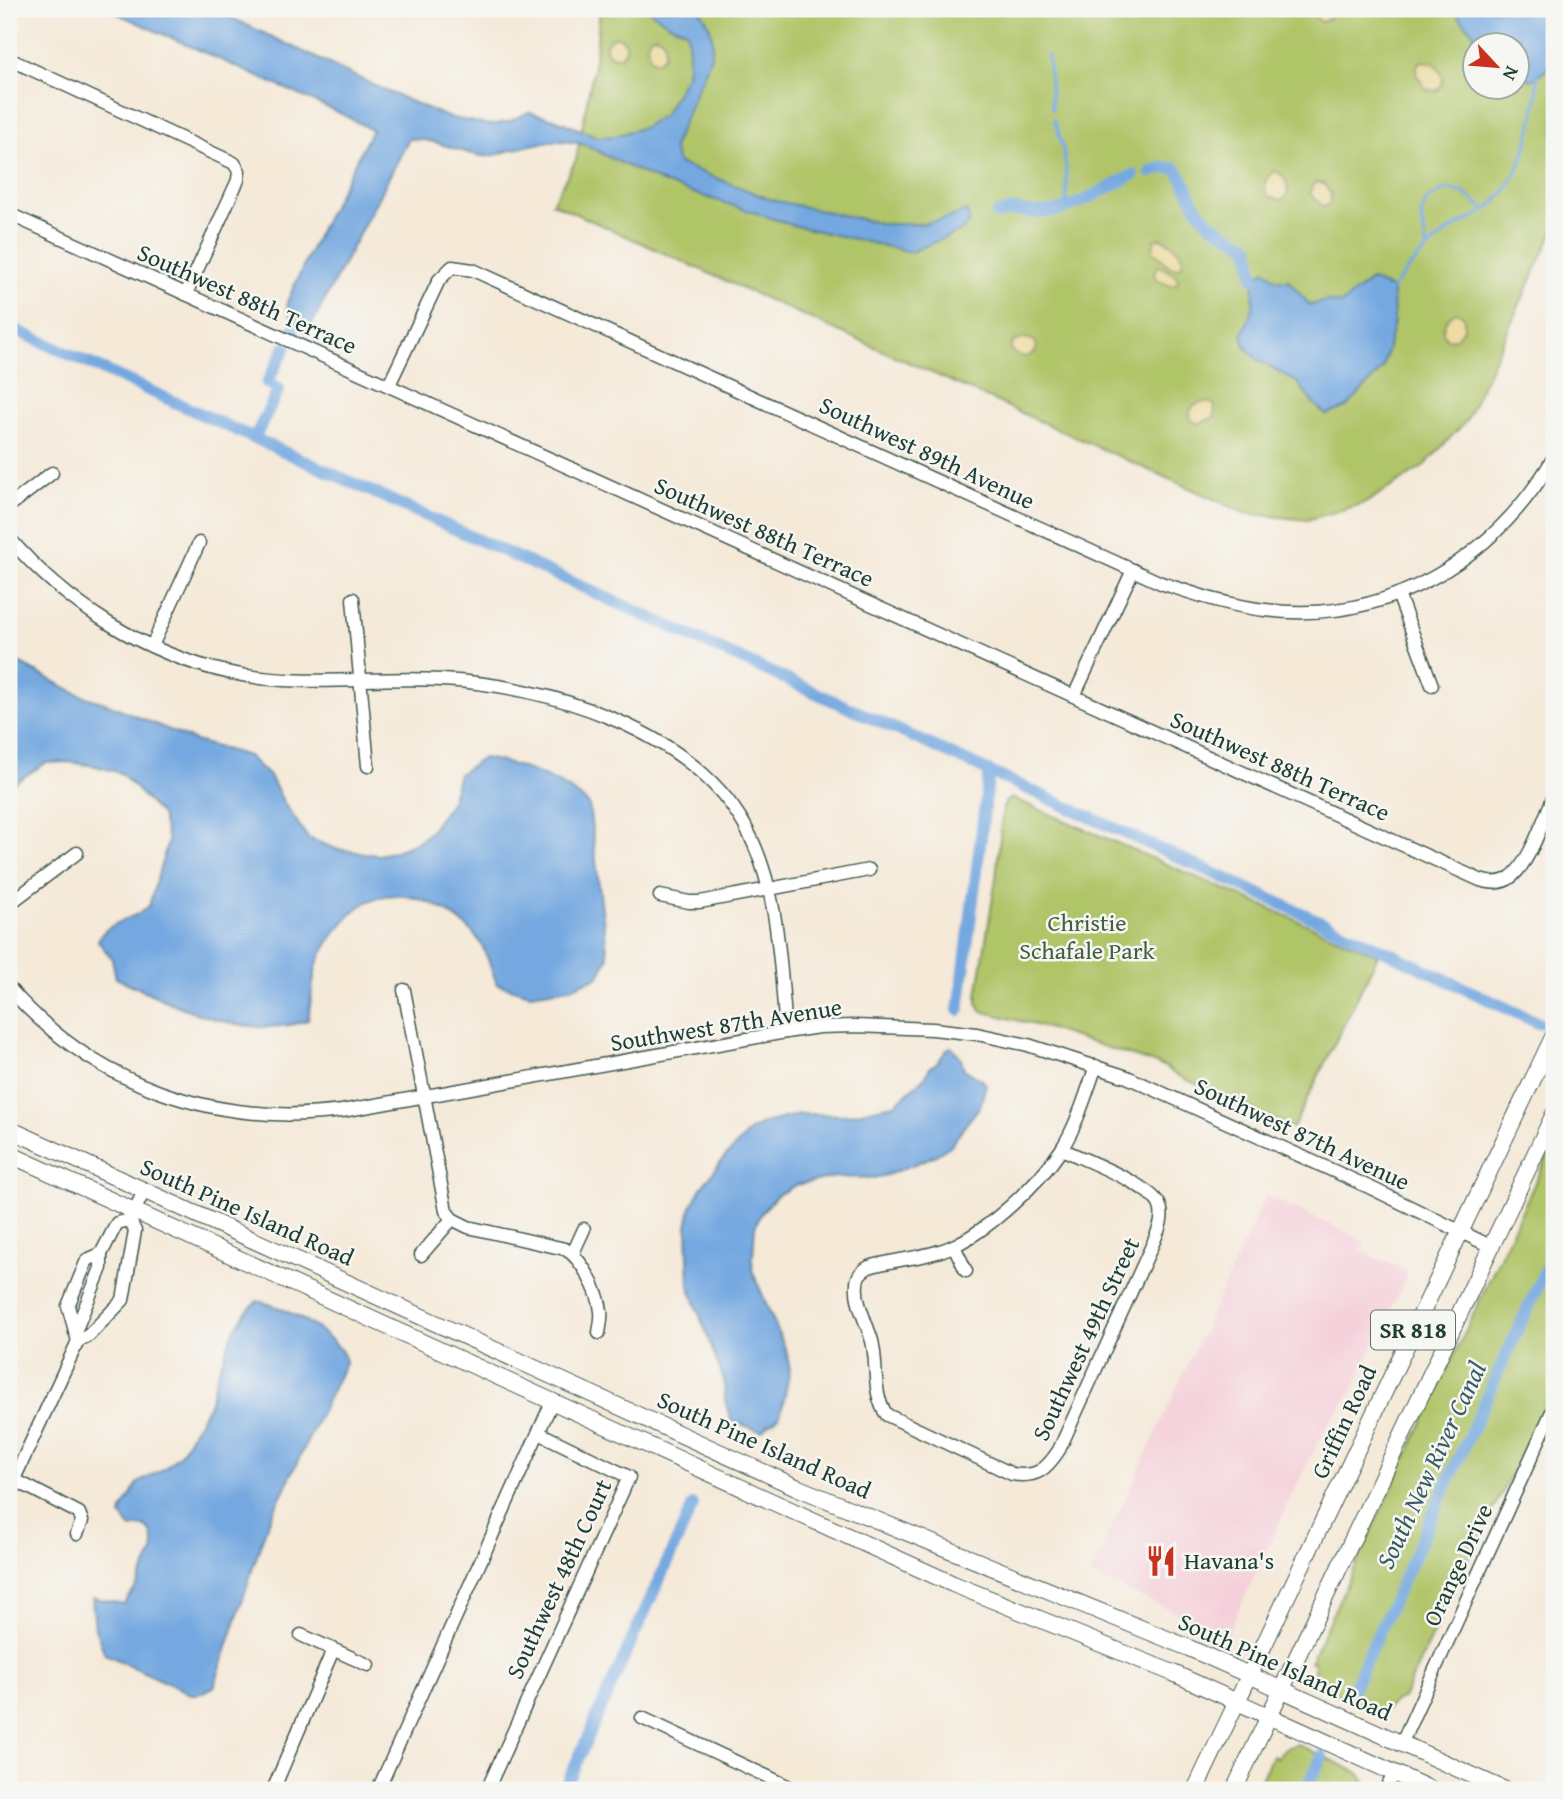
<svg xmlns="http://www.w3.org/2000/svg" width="1563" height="1799" font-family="'Gentium Book Plus',serif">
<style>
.built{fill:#f5cfda}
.green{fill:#b0c468;stroke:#68804e;stroke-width:2;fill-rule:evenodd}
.sand{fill:#eeda9e;stroke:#868c69;stroke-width:2}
.water{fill:#74a8e0;stroke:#4a728a;stroke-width:2}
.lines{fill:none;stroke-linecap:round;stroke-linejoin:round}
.stream{stroke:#74a8e0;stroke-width:3.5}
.canal{stroke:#74a8e0;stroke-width:12}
.minor-casing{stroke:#3f574d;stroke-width:15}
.major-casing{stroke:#3f574d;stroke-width:18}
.minor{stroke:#fff;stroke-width:12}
.major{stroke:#fff;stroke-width:16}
.labels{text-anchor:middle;stroke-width:5;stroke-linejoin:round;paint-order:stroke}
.shield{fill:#f6f6f2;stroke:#60746d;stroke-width:2}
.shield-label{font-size:23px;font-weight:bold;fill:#1f3d34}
.street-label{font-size:24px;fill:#1f3d34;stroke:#f6f6f2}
.park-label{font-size:24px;fill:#435f41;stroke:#f6f6f2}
.poi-label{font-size:24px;fill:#1f3d34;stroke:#f6f6f2;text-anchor:start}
.water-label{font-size:26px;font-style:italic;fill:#395d68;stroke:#f6f6f2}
</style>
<rect width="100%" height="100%" fill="#f6f6f2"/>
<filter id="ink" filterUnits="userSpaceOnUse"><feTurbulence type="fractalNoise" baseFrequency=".0143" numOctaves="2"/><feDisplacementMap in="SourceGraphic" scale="14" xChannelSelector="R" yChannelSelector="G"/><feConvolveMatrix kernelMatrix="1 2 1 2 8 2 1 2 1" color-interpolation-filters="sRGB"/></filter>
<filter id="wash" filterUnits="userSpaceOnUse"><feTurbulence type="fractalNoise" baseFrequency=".00686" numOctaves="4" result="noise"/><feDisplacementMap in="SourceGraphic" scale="28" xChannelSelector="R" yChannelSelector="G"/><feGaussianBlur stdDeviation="1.57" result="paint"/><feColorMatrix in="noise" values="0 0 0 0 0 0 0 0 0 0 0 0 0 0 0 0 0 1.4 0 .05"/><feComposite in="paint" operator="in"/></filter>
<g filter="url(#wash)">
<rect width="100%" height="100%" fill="#f5e9d8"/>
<path class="built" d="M1266,1195L1365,1241L1362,1251L1408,1272L1353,1390L1328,1425L1304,1469L1227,1635L1090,1575Z"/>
<g class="green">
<path d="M600,9H1554V230L1466,421L1423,467L1365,503L1307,520L1245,513L552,203L576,160L595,60ZM1476,46H1518V88H1476Z"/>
<path d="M1012,798L1378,955L1293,1128L1174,1074L1166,1067L1047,1028L981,1011L977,1003V995L996,878L1003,807L1006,801Z"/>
<path d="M1554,1142V1383L1520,1457L1465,1565L1403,1698L1396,1700L1387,1709L1375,1711L1321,1686L1314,1676V1663L1310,1662Z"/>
<path d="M1297,1744L1359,1773L1365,1782V1790H1256L1272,1756L1277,1758L1285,1748Z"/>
</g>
<g class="sand">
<path d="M1312,9H1332L1329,18L1322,22L1316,18Z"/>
<path d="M654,35L660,37L665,43L664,56L657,62L650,59L647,46L649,38Z"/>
<circle cx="616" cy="47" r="10"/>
<path d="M1422,61L1434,63L1443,76L1442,84L1437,91L1426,89L1416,74L1417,65Z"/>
<path d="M1274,171C1285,174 1289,185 1287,196L1281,200L1269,197L1265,190L1266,180Z"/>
<path d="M1316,182L1324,184L1331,194L1330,203L1324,207L1310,194L1312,186Z"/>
<path d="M1160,238C1171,242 1179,249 1183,260L1180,268L1170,267L1153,251L1154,240Z"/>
<path d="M1159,266L1175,275L1178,280L1177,284L1170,286L1157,280L1154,275L1156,268Z"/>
<path d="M1457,312L1464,317V328L1456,338L1448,340L1443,333C1443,324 1448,315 1457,312Z"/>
<path d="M1025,338L1033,340L1037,345L1035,353C1026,359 1017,357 1011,349L1013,342Z"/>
<path d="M1208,402L1215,406L1214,417L1200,424L1192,421C1185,409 1197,401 1208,402Z"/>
</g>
<g class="water">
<path d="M107,9H213L386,91L447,117L491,125L510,121L529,112L554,119L598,137L615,136L644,127L664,115L687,74L689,51L687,31L669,24L647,9H699C725,41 708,64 694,96C687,113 680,131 673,148L678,163L772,200L884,224H920L944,219L967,211L970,222L961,231L911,252L792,225L666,184L606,156C572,133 545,141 508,151C500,153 490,158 482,156C457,152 435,138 409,139L312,324C294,325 289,320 287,302L318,234L372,130L344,115Z"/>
<path d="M1452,9H1554V45L1548,69L1531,80L1518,73V46L1484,45Z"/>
<path d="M1265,270L1277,280H1288L1310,305L1326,301L1341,304L1371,280L1393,289L1394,322L1383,368L1347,407L1326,415L1311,401L1298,383L1257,359L1246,348L1242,335L1253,308L1254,279Z"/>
<path d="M9,658L80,695L108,704L195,741L248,756L271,778L284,803L308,838L336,849L378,855L393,852L417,842L429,833L445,811L452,799L459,774L483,758C516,763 566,781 589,805L608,958L598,977L570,988L530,994L497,984C491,970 487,951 478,939C453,907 397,879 359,907C351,913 344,922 337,930C329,941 320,954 316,967C312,984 311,1003 308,1020C242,1043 175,1004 116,978L112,959L98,941C104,922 135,920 149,906L168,841L161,815L121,773L96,766L69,762L46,763L9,786Z"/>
<path d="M951,1047L960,1056L964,1069L983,1081L986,1085L980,1106L964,1127L950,1146L934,1156L890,1174L873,1178L835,1177L796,1185L777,1195L761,1213L755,1227L752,1270L787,1353L790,1370L782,1409L778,1418L761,1431L731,1421L725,1400L724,1381L689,1286L687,1226L691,1207L701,1188L724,1158L750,1131L764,1123L800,1114L849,1115L895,1104L926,1076L930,1067L938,1062L947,1049Z"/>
<path d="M257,1301C283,1306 339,1335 346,1361L267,1525L214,1687L198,1694H191L105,1654L95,1629L92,1598L124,1604L137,1586L154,1550L152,1533L144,1526L130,1528L121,1515L122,1511L138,1483L165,1468L180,1454L209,1404L219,1369L234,1330L246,1312Z"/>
</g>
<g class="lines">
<g class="stream">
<path d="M1048,55L1052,109"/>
<path d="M1054,120C1066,150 1068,177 1066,208"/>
<path d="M1427,250L1421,214L1427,200L1446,189L1463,192L1485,210"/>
<path d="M1393,289C1401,274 1435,240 1449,231C1462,222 1480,216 1491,206C1523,179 1538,116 1537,76"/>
</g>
<g class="canal">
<path d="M1150,172L1162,168H1175C1188,182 1190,202 1203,216C1215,230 1233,236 1249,246L1254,279"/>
<path d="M997,214L1014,210L1034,213L1057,211L1081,202L1133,175"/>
<path d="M9,327L1383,950L1538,1023"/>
<path d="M292,333L297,323"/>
<path d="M254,439L279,389L267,383L285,348"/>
<path d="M959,1010L989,772"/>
<path d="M1349,1697L1554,1251"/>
<path d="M564,1790L693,1505"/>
<path d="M1306,1790L1322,1756"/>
</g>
</g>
</g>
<g filter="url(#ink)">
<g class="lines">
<defs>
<g id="minor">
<path d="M9,59L234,163L239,171L238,180L186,294"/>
<path d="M9,214L1480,880C1490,883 1498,884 1508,879C1528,868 1544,818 1554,796"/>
<path d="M389,385L439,280L452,267L473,270L1161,583C1195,594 1229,606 1265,610C1387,625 1494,560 1554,457"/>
<path d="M9,506L52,473"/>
<path d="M9,538C67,605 144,654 231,673C301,688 371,676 442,680C546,685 691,729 745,826C779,887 780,964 786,1032"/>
<path d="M1398,594L1432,685"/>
<path d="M353,599L368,766"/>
<path d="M152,646L199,543"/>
<path d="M1074,696L1133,570"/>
<path d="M660,896L689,902H700L869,870"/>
<path d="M9,904L77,853"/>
<path d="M9,988C94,1085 214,1127 342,1111L786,1032L819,1027L855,1026L933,1029L977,1034L1028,1045L1127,1077L1371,1188L1490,1246"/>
<path d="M404,990L446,1211L452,1219L468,1227L565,1249C581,1257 599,1292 601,1311C602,1318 600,1326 599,1333"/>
<path d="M1062,1149C1084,1160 1147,1183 1159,1204C1165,1216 1159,1229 1154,1241L1059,1450C1046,1470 1036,1478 1012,1474L887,1415C872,1396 878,1364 872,1341C867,1323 855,1303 857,1284C857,1275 862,1271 869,1267C896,1259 927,1258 953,1246C989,1230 1039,1183 1061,1150C1077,1125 1086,1094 1096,1066"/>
<path d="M954,1246L966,1271"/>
<path d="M573,1253L584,1229"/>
<path d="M421,1255L452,1219"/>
<path d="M75,1332L101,1268V1254"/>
<path d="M78,1341L68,1306L87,1260L101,1254L117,1223L130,1220"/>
<path d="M9,1477L79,1513L82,1521L77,1534"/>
<path d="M14,1479L78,1341L89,1335L123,1300L135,1231L130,1220L144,1191"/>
<path d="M301,1635L368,1665"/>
<path d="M642,1718L796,1790"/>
<path d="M1402,1742L1554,1407"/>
<path d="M273,1790L333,1650"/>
<path d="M378,1790L552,1402"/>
<path d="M487,1790L629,1477L539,1433"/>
<path d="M1386,1790L1394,1773"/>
</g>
<g id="major">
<path d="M9,1129L796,1487L1189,1648L1505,1790"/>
<path d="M9,1154L953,1584L1173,1673L1432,1790"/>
<path d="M1195,1790L1554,1035"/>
<path d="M1234,1790L1554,1114"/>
</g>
</defs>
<use href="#minor" class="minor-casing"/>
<use href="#major" class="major-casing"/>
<use href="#minor" class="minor"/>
<use href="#major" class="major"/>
</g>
</g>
<defs>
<symbol id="restaurant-bare" viewBox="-9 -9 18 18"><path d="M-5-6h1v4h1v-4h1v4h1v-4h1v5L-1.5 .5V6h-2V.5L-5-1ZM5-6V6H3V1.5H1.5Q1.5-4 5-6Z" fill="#c8321e" stroke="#f6f6f2" stroke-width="2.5" paint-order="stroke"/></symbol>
</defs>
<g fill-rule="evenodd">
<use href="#restaurant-bare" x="1139" y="1539" width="44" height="44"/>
</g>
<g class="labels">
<rect class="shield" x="1371" y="1310.5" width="84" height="39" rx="5"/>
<g class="shield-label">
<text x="1413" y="1338">SR 818</text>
</g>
<g class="street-label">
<text transform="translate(247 299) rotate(24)" y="8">Southwest 88th Terrace</text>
<text transform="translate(927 453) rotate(25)" y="8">Southwest 89th Avenue</text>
<text transform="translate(764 532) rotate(24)" y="8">Southwest 88th Terrace</text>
<text transform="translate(1280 766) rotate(24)" y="8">Southwest 88th Terrace</text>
<text transform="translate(726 1025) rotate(-9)" y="8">Southwest 87th Avenue</text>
<text transform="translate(1302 1134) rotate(25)" y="8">Southwest 87th Avenue</text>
<text transform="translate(247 1212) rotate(24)" y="8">South Pine Island Road</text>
<text transform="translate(1086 1339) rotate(-65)" y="8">Southwest 49th Street</text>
<text transform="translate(1344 1422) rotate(-65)" y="8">Griffin Road</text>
<text transform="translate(764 1445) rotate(24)" y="8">South Pine Island Road</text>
<text transform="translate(1458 1565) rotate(-65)" y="8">Orange Drive</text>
<text transform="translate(559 1579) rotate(-65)" y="8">Southwest 48th Court</text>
<text transform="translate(1285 1667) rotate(24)" y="8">South Pine Island Road</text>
</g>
<g class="park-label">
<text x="1087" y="931">Christie<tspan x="1087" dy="28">Schafale Park</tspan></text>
</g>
<g class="poi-label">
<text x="1184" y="1569">Havana's</text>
</g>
<g class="water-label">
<text transform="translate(1431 1465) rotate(-65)" y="9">South New River Canal</text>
</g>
</g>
<rect width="1563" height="1799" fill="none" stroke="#f6f6f2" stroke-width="35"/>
<g transform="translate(1496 66) rotate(116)"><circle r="33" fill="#f6f6f2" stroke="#a0aca6" stroke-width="2"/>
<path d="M0-5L12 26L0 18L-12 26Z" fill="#c8321e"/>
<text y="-10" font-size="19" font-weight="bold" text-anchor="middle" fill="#1f3d34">N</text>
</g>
</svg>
